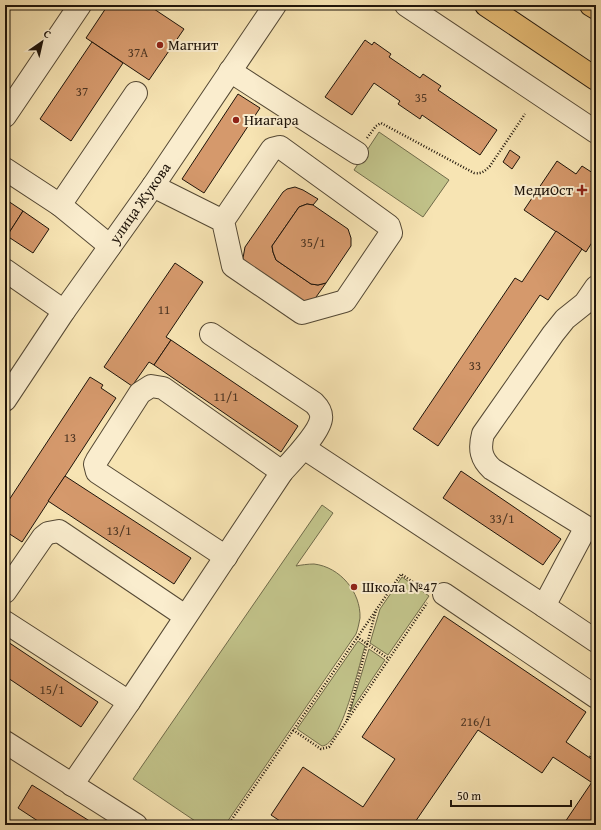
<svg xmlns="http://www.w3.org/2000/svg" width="601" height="830" font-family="'Gentium Book Plus',serif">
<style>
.green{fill:#c1c289;stroke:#706b4a}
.building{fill:#d5996c;stroke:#1e140a}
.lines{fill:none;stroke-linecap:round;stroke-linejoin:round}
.minor-casing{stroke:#544834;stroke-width:24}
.major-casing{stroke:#1e140a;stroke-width:24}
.path{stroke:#1e140a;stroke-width:2.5;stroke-dasharray:1 2;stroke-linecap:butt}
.minor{stroke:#faedce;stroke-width:22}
.major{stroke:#ecc27a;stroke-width:22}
.poi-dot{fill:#8f2418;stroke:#faedce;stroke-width:1.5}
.labels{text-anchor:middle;stroke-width:4;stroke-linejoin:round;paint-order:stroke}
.number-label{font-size:13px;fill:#4c3522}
.poi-label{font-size:15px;fill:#1e140a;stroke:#faedce;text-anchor:start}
.street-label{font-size:15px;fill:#1e140a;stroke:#faedce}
</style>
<rect width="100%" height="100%" fill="#f7e4b3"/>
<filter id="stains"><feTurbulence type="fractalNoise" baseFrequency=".005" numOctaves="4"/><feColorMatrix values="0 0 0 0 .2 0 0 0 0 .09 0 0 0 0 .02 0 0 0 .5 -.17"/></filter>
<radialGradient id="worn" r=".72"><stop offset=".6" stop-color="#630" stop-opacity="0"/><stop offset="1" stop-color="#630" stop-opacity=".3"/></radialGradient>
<g class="green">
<path d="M379,132L449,180L423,217L354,170Z"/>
<path d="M322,505L333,513L296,566C301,565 308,564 314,564C340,567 361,592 360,618C359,623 358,629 356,634L225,825H201L133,779Z"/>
<path d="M402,577L429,596L388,655L370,643L380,609Z"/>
<path d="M358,641L365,646C359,664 342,745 322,746L297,729Z"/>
<path d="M369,649L385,660L350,712Z"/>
</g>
<g class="building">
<path d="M108,5H148L184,29L149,80L86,38Z"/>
<path d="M365,40L372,45L374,42L391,54L389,57L420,78L423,74L441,86L438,90L497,130L480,155L422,115L420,119L398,104L400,101L374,83L352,115L325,97Z"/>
<path d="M92,42L123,63L71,141L40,119Z"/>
<path d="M238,94L260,108L204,193L182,179Z"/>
<path d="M510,150L520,157L512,169L503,162Z"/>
<path d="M557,161L576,174L582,166L596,175V182L593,186L596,187V236L586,252L524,210Z"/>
<path d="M295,187L303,190L318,199L313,205L307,204L299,207L272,246L273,252L276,260L311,284L318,285L326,283L309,307L245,263L243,258L245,247L283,192L287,189Z"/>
<path d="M5,199L23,211L7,236L5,234Z"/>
<path d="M307,204L313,205L348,229L351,238V246L326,283L318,285L311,284L276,260L273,252L272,246L299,207Z"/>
<path d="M23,211L49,229L33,253L7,236Z"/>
<path d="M556,231L582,249L548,300L540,295L438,446L413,429L515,278L522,282Z"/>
<path d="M175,263L203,282L166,337L171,340L154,365L149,362L132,386L104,367Z"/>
<path d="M171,340L298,426L281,452L154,365Z"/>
<path d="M90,377L103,385L101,388L116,398L22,542L5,531V506Z"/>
<path d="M461,471L561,539L543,565L443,498Z"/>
<path d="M65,476L191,558L174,584L48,501Z"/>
<path d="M444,616L586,712L566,742L596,762V775L591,782L553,757L542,773L478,730L413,825H286L271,815L303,767L363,807L395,759L362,737Z"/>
<path d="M5,640L98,702L81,727L5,676Z"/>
<path d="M596,776V825H563Z"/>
<path d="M32,785L96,825H44L18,808Z"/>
</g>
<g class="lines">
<defs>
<g id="minor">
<path d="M406,5L596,132"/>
<path d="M230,71L357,153"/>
<path d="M5,116L80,5"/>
<path d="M5,169L60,205L110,246"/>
<path d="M153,186L223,221L233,266L302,313L345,301L391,233L389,226L280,147L272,149L223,221"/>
<path d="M60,205L136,93"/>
<path d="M5,270L64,311"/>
<path d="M5,400L64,311L153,186L275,5"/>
<path d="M304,448L544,606L586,527L492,469C481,459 479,449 483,434L553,334L565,319L585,303L596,287"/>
<path d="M226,557L97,472L95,464L97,460L140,393L151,386L163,388L282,472"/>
<path d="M5,592L43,537L48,533L59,531L185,616"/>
<path d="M444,594L596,697"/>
<path d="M544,606L596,641"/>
<path d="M5,622L129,702L72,785"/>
<path d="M129,702L282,472C292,461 319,433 321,419C322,413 318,407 314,403L211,334"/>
<path d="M5,742L136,825"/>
</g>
<g id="major">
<path d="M486,5L596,79"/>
<path d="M591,5L596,8"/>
</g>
</defs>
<use href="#minor" class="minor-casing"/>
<use href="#major" class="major-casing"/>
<g class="path">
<path d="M367,138L376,126L381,123L474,173C482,174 485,171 490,166L525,114"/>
<path d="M357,637L389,659"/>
<path d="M347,720L376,610"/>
<path d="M293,730L321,749L329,747L427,603"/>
<path d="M590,757L596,747"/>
<path d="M228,825L401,574L426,591"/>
</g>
<use href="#minor" class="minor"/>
<use href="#major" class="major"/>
</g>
<g class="poi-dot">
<circle cx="160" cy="45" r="4"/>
<circle cx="236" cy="120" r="4"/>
<path d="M580 184h4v4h4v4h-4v4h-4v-4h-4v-4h4z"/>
<circle cx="354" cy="587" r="4"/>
</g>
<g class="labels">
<g class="number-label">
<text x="138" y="57">37А</text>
<text x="82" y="96">37</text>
<text x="421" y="102">35</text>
<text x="313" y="247">35/1</text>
<text x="164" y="314">11</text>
<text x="475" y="370">33</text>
<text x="226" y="401">11/1</text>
<text x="70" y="442">13</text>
<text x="502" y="523">33/1</text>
<text x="119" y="535">13/1</text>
<text x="52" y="694">15/1</text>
<text x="476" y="726">216/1</text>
</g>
<g class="poi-label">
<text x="168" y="50">Магнит</text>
<text x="244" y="125">Ниагара</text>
<text x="573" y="195" text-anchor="end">МедиОст</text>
<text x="362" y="592">Школа №47</text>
</g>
<g class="street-label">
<text transform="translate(140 203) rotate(-55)" y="5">улица Жукова</text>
</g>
</g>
<rect width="601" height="830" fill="none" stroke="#f7e4b3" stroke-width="20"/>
<rect x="6" y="6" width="589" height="818" fill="none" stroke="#1e140a" stroke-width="2"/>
<rect x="10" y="10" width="581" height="810" fill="none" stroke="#1e140a"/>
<g transform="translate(42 42) rotate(34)" stroke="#faedce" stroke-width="3" paint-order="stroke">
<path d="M0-3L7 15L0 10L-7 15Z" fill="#1e140a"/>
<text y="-6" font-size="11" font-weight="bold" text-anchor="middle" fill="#1e140a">С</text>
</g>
<path d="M451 800v6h120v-6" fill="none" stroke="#1e140a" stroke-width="2"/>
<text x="457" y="800" font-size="12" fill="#1e140a" stroke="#faedce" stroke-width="3" paint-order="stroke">50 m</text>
<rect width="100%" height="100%" filter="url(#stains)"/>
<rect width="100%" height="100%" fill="url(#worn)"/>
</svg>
